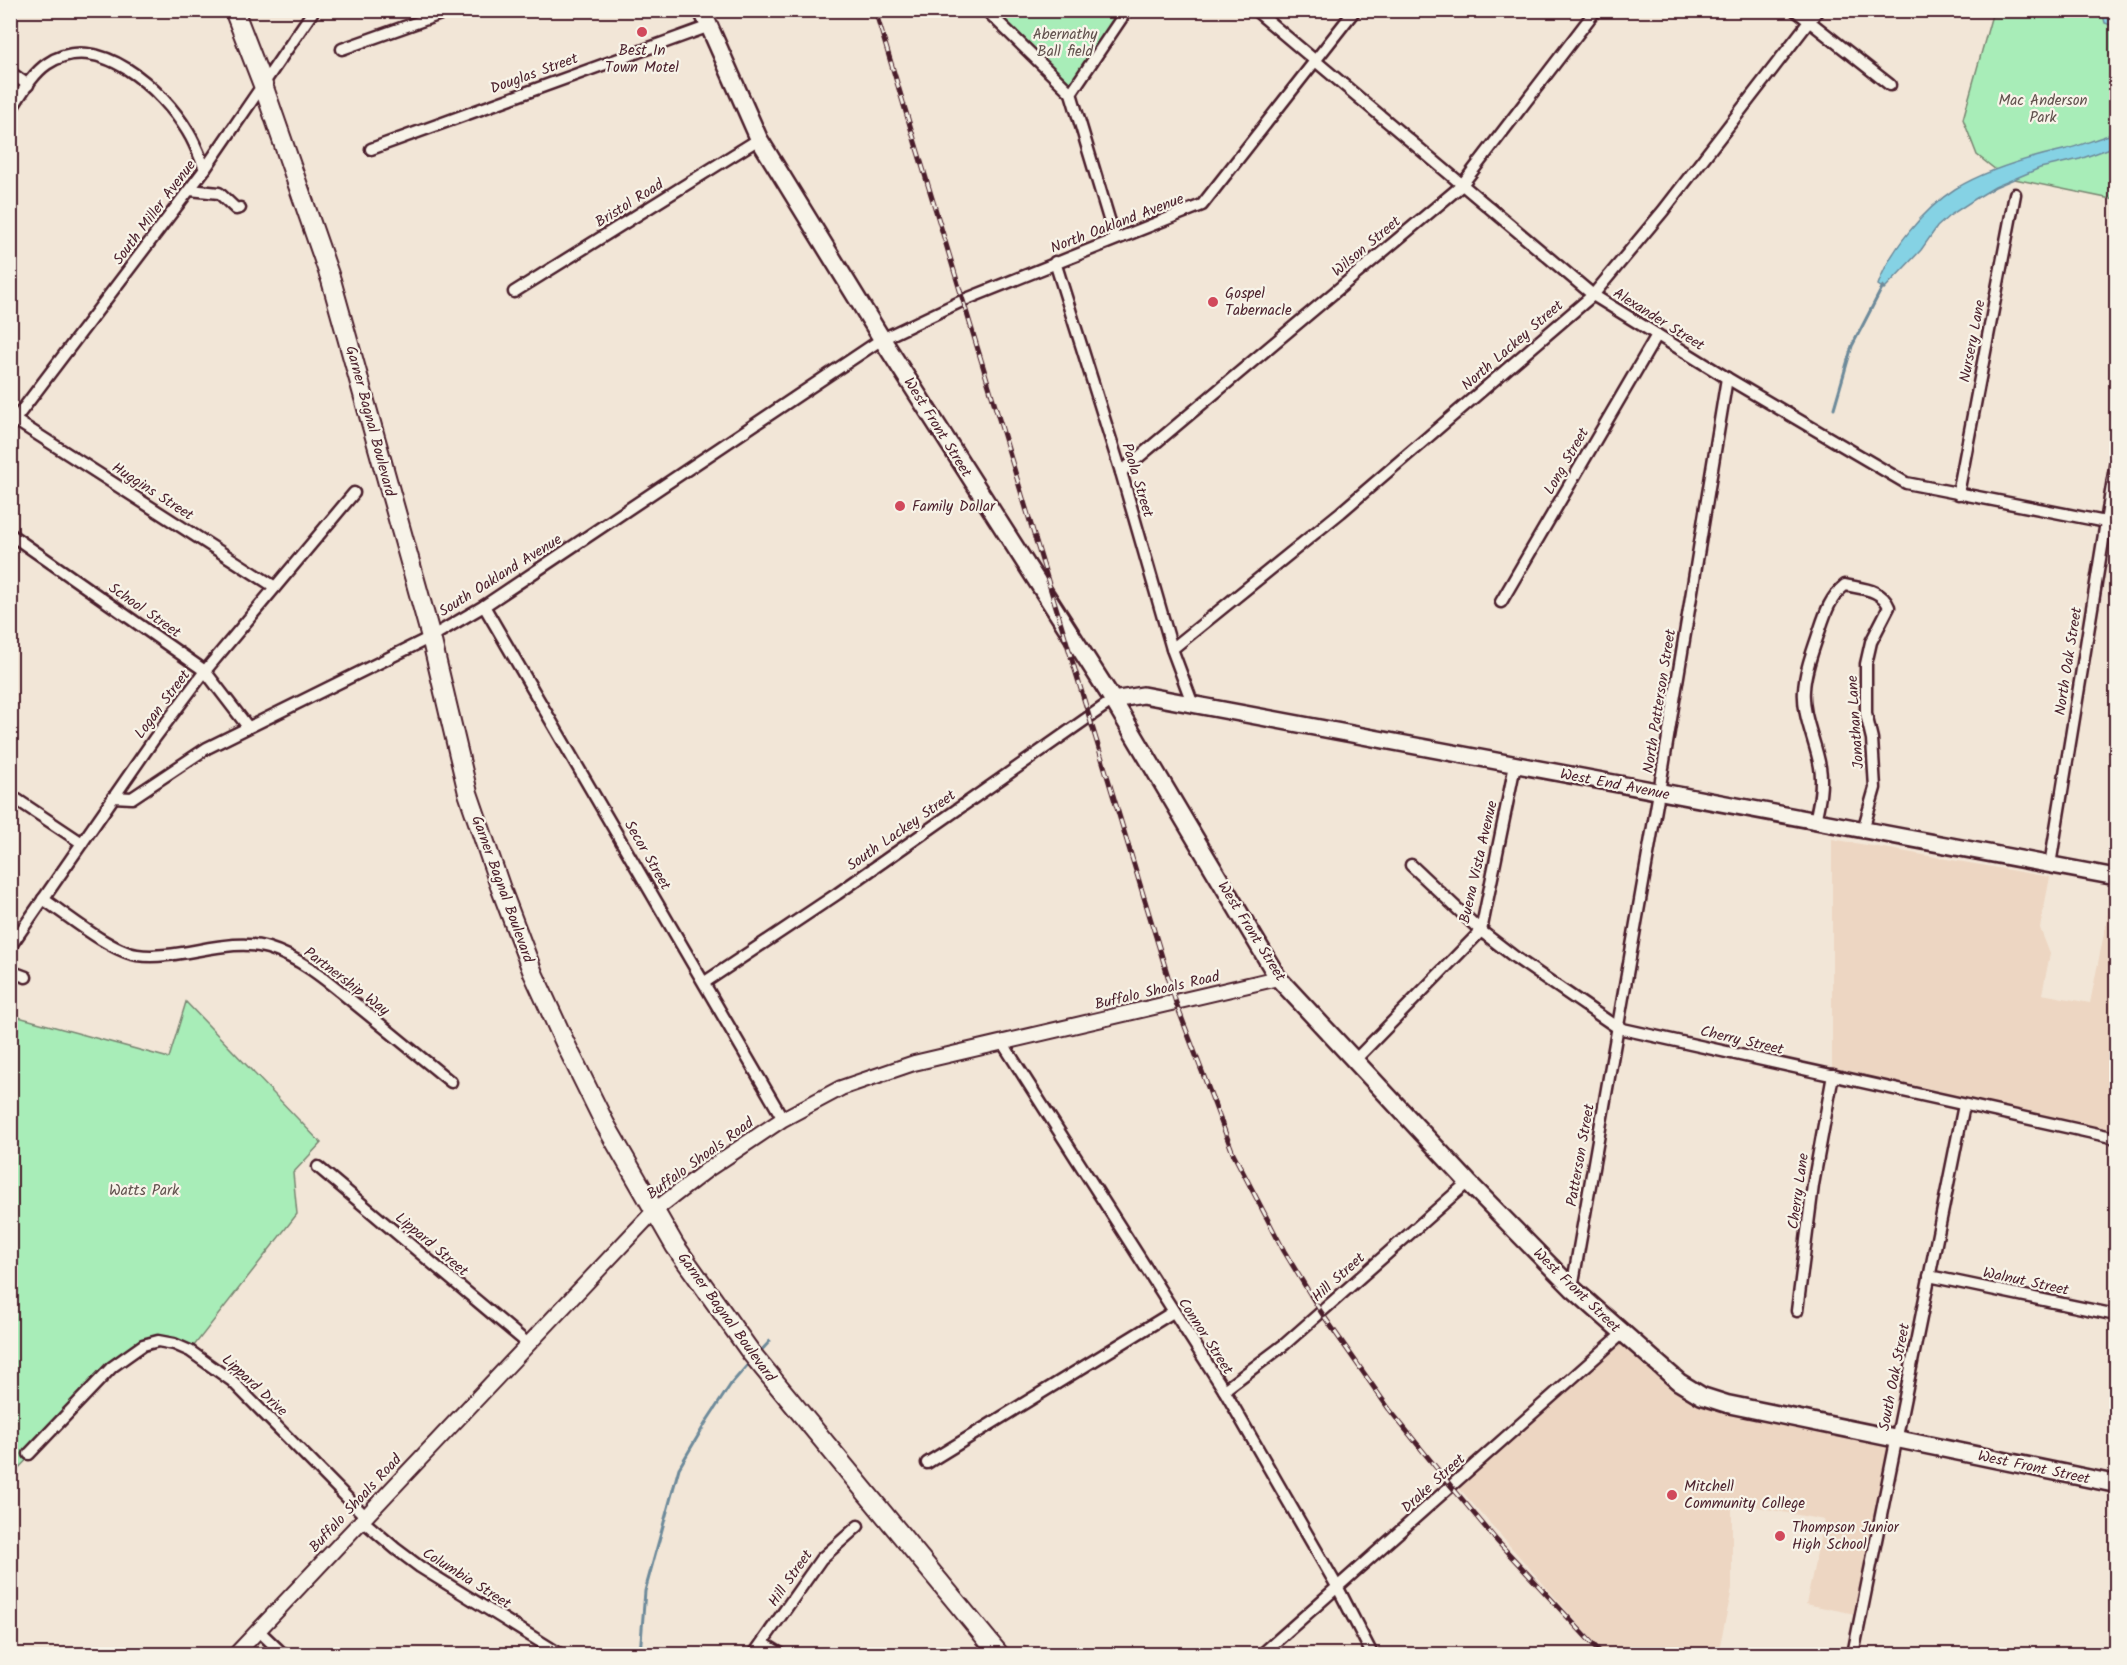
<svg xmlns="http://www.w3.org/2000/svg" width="2127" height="1665" font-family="Kalam,sans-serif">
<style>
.built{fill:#edd6c2}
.green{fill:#a8edb8;stroke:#798672;stroke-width:1.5}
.water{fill:#85d2e4;stroke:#6d8a9a;stroke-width:1.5}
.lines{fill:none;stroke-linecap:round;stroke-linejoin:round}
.stream{stroke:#6d8a9a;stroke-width:3}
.minor-casing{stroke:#4a1f2b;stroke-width:15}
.tertiary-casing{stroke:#4a1f2b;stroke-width:18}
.secondary-casing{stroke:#4a1f2b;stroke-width:20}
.primary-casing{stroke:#4a1f2b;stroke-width:21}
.trunk-casing{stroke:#4a1f2b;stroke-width:22}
.minor{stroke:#f7f3e8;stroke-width:10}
.tertiary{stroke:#f7f3e8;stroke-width:14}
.secondary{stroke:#f7f3e8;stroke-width:15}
.primary{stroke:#f7f3e8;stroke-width:16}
.trunk{stroke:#f7f3e8;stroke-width:18}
.rail-casing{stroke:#4a1f2b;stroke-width:5}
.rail{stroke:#f7f3e8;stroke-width:3;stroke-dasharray:9;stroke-linecap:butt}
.poi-dot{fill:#d1495b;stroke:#f7f3e8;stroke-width:2}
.labels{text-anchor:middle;stroke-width:4.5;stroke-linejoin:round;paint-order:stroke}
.park-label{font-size:15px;fill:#62524e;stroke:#f7f3e8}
.poi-label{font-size:15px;fill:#4a1f2b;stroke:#f7f3e8;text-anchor:start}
.street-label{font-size:15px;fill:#4a1f2b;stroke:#f7f3e8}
</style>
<rect width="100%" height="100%" fill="#f2e6d7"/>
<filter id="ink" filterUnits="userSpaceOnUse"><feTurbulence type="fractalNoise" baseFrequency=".0167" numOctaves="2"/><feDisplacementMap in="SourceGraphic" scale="12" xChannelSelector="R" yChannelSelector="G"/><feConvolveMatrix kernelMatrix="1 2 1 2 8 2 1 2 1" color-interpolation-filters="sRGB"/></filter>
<g filter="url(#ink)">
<g class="built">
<path d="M1832,839L2050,877L2040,928L2050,954L2042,994L2090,1003L2113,889L2116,890V1097L2110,1134L1832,1072Z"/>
<path d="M1621,1344L1663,1377L1890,1444L1855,1614L1806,1604L1824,1520L1732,1502V1589L1718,1654H1605L1459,1488Z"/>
</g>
<g class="green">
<path d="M986,11H1127L1071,93Z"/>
<path d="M1993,11H2116V200L2005,177L1977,155L1963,119Z"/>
<path d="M186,1002L321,1143L293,1173L297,1214L190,1351L158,1341L130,1353L11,1476V1015L169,1058Z"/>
</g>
<g class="water">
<path d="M2102,11H2116V27L2105,23Z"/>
<path d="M2116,133V146L2080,159L2040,168L1995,187L1975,199L1949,216L1937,227L1921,250L1884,289L1878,285C1889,251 1925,208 1955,189C1988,169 2027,158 2063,150C2081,146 2099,137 2116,133Z"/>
</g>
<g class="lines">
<g class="stream">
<path d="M1834,408L1852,346L1883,286"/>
<path d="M759,1353L770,1341"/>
<path d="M640,1654L645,1591L679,1468L708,1419L731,1384L751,1361"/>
</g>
<defs>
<g id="minor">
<path d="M986,10L1071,93L1115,239"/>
<path d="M1255,10L1593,295L1727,378L1906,483L2116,524"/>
<path d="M1795,10L1890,85"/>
<path d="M342,49L452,10"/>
<path d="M10,72L28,85"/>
<path d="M1071,93L1127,10"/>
<path d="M10,111C21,95 31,75 47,64C98,29 163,90 188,132C195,143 200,157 205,169"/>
<path d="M371,149L707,27"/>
<path d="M190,190L219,193L236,209L240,208"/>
<path d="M1055,262L1121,472L1172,649L1193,705"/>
<path d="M514,292L759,139"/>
<path d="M15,420L275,587"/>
<path d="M10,426L205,169L314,10"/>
<path d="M1121,472L1461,186L1596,10"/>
<path d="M1958,494L2015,194"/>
<path d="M10,534L205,671L248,727"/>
<path d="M1501,602L1657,335"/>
<path d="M484,606L783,1119"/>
<path d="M1172,649L1341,512L1593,295L1663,211L1818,10"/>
<path d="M10,795L82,843"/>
<path d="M113,797L132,798L207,748L431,637L484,606L882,339L964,300L1202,205L1355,10"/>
<path d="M1815,821C1819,804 1823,785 1820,767C1816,742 1802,716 1804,690C1805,670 1813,651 1819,632C1825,614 1830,597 1845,585C1862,589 1882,589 1889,607L1871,642L1866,664V714L1872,739L1875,788L1863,830"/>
<path d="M1411,865L1481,931L1516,958L1618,1028L2116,1138"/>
<path d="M2050,865L2116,461"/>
<path d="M43,899C67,915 110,951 137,955C178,961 229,936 268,948C305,959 334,987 363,1010C392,1034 422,1058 451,1082"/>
<path d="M10,947L154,739L205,671L354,493"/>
<path d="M10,971L26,977"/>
<path d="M705,982L837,894L1113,700"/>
<path d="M1002,1042L1224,1390L1338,1588L1372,1654"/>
<path d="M1354,1061L1481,931L1515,765"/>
<path d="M318,1167L527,1343"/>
<path d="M1929,1276L2116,1315"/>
<path d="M1572,1288L1659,792L1727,378"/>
<path d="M1797,1311L1813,1185L1833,1075"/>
<path d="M1224,1390L1285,1344L1468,1182"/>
<path d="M29,1454L112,1367L143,1345L158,1341L174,1344L190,1351L232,1381L365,1516"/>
<path d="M927,1463L1173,1312"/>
<path d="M362,1520L396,1549L420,1567L560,1654"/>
<path d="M258,1630L283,1654"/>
<path d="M763,1643L781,1654"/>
<path d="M754,1654L821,1559L858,1526"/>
<path d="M1262,1654L1623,1333"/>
<path d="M1853,1654L1964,1105"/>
</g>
<path id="tertiary" d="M236,1654L655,1210L707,1170L783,1119L841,1088L914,1063L1278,978"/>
<path id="secondary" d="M1113,700L1143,695L2116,877"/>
<path id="primary" d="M702,10L759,139L882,339L1113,700L1278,978L1468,1182L1572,1288L1679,1382L1702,1396L1727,1404L2116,1484"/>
<path id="trunk" d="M234,10L263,85L331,280L431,637L468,793L501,889L533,973L566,1045L605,1124L675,1246L752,1354L999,1654"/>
</defs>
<use href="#minor" class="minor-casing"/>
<use href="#tertiary" class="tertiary-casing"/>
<use href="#secondary" class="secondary-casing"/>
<use href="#primary" class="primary-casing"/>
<use href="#trunk" class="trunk-casing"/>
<use href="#minor" class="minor"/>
<use href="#tertiary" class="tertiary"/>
<use href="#secondary" class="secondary"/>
<use href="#primary" class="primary"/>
<use href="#trunk" class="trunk"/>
<defs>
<path id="rail" d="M875,10L1176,1003L1233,1153L1284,1251L1321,1312L1389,1409L1451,1486L1497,1541L1602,1654"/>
</defs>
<use href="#rail" class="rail-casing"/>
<use href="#rail" class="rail"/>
</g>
</g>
<g class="poi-dot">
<circle cx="642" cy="32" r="6"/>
<circle cx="1213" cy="302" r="6"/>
<circle cx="900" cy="506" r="6"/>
<circle cx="1672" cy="1495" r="6"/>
<circle cx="1780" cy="1536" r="6"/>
</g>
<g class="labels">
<g class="park-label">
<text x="1065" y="39">Abernathy<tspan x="1065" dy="17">Ball field</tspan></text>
<text x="2043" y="105">Mac Anderson<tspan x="2043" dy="17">Park</tspan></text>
<text x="144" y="1195">Watts Park</text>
</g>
<g class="poi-label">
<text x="642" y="55" text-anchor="middle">Best In<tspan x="642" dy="17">Town Motel</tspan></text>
<text x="1225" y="298">Gospel<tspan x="1225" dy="17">Tabernacle</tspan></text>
<text x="912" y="511">Family Dollar</text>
<text x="1684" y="1491">Mitchell<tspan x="1684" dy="17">Community College</tspan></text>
<text x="1792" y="1532">Thompson Junior<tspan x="1792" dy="17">High School</tspan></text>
</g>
<g class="street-label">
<text transform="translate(534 73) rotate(-20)" y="5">Douglas Street</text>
<text transform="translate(629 203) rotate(-32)" y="5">Bristol Road</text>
<text transform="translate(154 212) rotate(-53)" y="5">South Miller Avenue</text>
<text transform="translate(1117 223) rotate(-21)" y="5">North Oakland Avenue</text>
<text transform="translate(1366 246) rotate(-40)" y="5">Wilson Street</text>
<text transform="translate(1659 319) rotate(32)" y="5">Alexander Street</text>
<text transform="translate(1972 341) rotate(-79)" y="5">Nursery Lane</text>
<text transform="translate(1512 345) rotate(-41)" y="5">North Lackey Street</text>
<text transform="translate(371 421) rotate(75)" y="5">Garner Bagnal Boulevard</text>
<text transform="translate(938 427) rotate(58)" y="5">West Front Street</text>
<text transform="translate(1566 461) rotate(-60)" y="5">Long Street</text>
<text transform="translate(1138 480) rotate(73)" y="5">Paola Street</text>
<text transform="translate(153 491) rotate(33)" y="5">Huggins Street</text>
<text transform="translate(500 575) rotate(-32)" y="5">South Oakland Avenue</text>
<text transform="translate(145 610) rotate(35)" y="5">School Street</text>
<text transform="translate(2068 661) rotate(-81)" y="5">North Oak Street</text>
<text transform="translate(1659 701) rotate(-81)" y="5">North Patterson Street</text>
<text transform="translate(162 704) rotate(-53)" y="5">Logan Street</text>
<text transform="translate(1855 722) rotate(-94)" y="5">Jonathan Lane</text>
<text transform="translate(1615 784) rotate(11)" y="5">West End Avenue</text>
<text transform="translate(901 830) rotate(-35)" y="5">South Lackey Street</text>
<text transform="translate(648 855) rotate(60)" y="5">Secor Street</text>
<text transform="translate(1478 862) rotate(-77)" y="5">Buena Vista Avenue</text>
<text transform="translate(503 889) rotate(70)" y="5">Garner Bagnal Boulevard</text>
<text transform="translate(1252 931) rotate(58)" y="5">West Front Street</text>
<text transform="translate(347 981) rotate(37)" y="5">Partnership Way</text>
<text transform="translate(1157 990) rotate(-13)" y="5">Buffalo Shoals Road</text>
<text transform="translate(1742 1040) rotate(13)" y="5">Cherry Street</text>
<text transform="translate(1580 1155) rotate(-80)" y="5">Patterson Street</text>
<text transform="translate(700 1158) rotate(-36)" y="5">Buffalo Shoals Road</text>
<text transform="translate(1798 1191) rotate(-82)" y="5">Cherry Lane</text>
<text transform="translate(432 1244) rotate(40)" y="5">Lippard Street</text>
<text transform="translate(1338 1277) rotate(-42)" y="5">Hill Street</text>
<text transform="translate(2026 1281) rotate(12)" y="5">Walnut Street</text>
<text transform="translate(1577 1290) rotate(44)" y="5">West Front Street</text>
<text transform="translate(727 1317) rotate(54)" y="5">Garner Bagnal Boulevard</text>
<text transform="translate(1206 1336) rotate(57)" y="5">Connor Street</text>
<text transform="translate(1894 1377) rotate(-79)" y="5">South Oak Street</text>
<text transform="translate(255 1385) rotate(43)" y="5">Lippard Drive</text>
<text transform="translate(2034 1467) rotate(12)" y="5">West Front Street</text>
<text transform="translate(1433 1483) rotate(-42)" y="5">Drake Street</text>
<text transform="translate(355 1503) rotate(-47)" y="5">Buffalo Shoals Road</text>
<text transform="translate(467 1578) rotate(32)" y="5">Columbia Street</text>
<text transform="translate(790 1578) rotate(-55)" y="5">Hill Street</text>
</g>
</g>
<rect width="2127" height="1665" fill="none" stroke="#f7f3e8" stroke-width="36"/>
<rect x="18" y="18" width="2091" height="1629" fill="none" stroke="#4a1f2b" stroke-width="2" filter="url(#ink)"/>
</svg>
